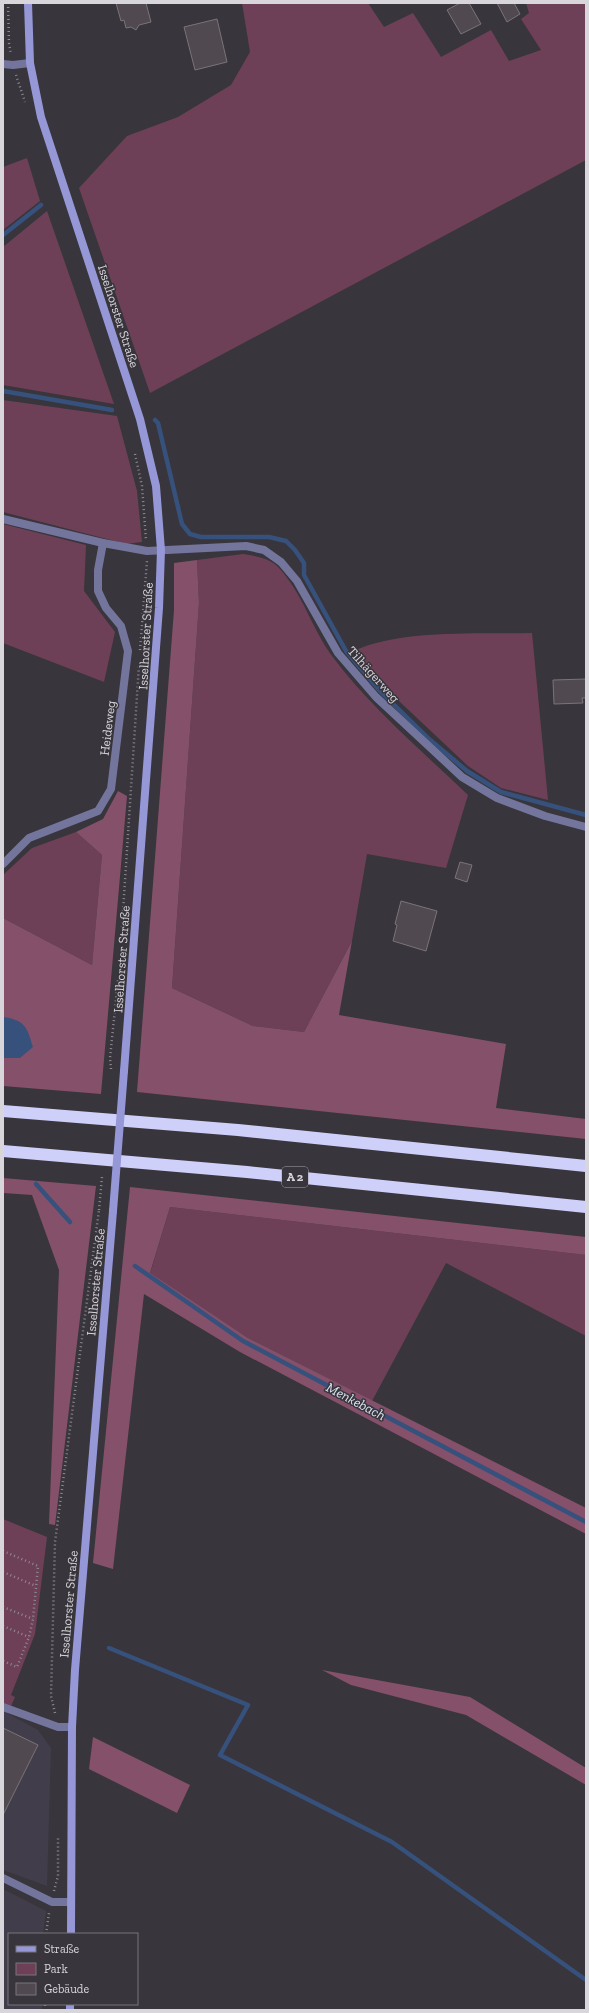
<svg xmlns="http://www.w3.org/2000/svg" width="589" height="2013" font-family="'Zilla Slab',serif">
<style>
.built{fill:#423d4a}
.green{fill:#6e4057}
.forest{fill:#85506a}
.water{fill:#37517d}
.lines{fill:none;stroke-linecap:round;stroke-linejoin:round}
.stream{stroke:#37517d;stroke-width:4.5}
.building{fill:#504a50;stroke:#7a737a}
.path{stroke:#8d8b91;stroke-width:2.5;stroke-dasharray:1 3;stroke-linecap:butt}
.street{stroke:#73759d;stroke-width:8}
.secondary{stroke:#9597d7;stroke-width:8}
.highway{stroke:#ced0f9;stroke-width:12}
.path-bridge{stroke:#8d8b91;stroke-width:2.5;stroke-dasharray:1 3;stroke-linecap:butt}
.secondary-bridge{stroke:#9597d7;stroke-width:8}
.labels{text-anchor:middle;stroke-width:3;stroke-linejoin:round;paint-order:stroke}
.shield{fill:#38353c;stroke:#a8a6ab;stroke-width:1}
.shield-label{font-size:12px;font-weight:bold;fill:#d8d6db}
.street-label{font-size:13px;fill:#d8d6db;stroke:#38353c}
.water-label{font-size:14px;font-style:italic;fill:#dce5f3;stroke:#38353c}
</style>
<rect width="100%" height="100%" fill="#38353c"/>
<g class="built">
<path d="M3,1711L38,1730L51,1748L47,1886L3,1870Z"/>
<path d="M3,1889L46,1911L43,1934H9V2004H42V2010H3Z"/>
</g>
<g class="green">
<path d="M242,3H368L384,27L413,13L441,57L491,30L509,61L541,50L521,19L529,13L526,3H586V160L150,393L79,188L127,136L178,117L231,85L250,52Z"/>
<path d="M27,158L40,201L3,230V167Z"/>
<path d="M47,211L114,404L3,385V247Z"/>
<path d="M3,400L117,416L137,491L142,542L126,544L3,512Z"/>
<path d="M3,524L86,545L84,591L115,632L104,682L3,643Z"/>
<path d="M243,554C255,556 271,558 279,568C303,594 312,629 332,656C371,708 422,751 468,795L446,868L367,854L352,941L304,1032L253,1026L172,988L199,603L197,560Z"/>
<path d="M532,633L548,800L501,788L468,766L383,686L353,651C401,629 479,634 532,633Z"/>
<path d="M76,832L102,855L92,965L3,918V875L32,848Z"/>
<path d="M170,1207L586,1255V1336L446,1263L372,1401L248,1338L150,1274Z"/>
<path d="M3,1519L47,1537L35,1634L11,1695L15,1697L8,1713L3,1711Z"/>
</g>
<g class="forest">
<path d="M197,560L199,603L172,988L253,1026L304,1032L352,941L339,1015L506,1044L496,1108L586,1119V1139L137,1092L174,610V563Z"/>
<path d="M118,791L127,796L101,1094L3,1086V918L92,965L102,855L76,832L103,819Z"/>
<path d="M3,1178L96,1186L55,1525L49,1524L59,1270L32,1195L3,1193Z"/>
<path d="M130,1187L586,1237V1255L170,1207L150,1273L248,1338L586,1508V1534L240,1352L144,1294L113,1569L93,1563Z"/>
<path d="M322,1670L470,1697L586,1768V1785L466,1715L351,1685Z"/>
<path d="M93,1737L190,1785L177,1813L89,1769Z"/>
</g>
<path class="water" d="M3,1017C25,1020 27,1027 33,1047L20,1058H3Z"/>
<g class="lines">
<g class="stream">
<path d="M3,235L41,205"/>
<path d="M3,391L112,410"/>
<path d="M155,420L158,423L182,524L190,534L201,537H269L286,541L295,550L304,563V575L346,651L381,692L429,739L467,771L501,792L586,815"/>
<path d="M36,1184L70,1222"/>
<path d="M135,1266L243,1341L586,1522"/>
<path d="M109,1648L248,1705L220,1755L392,1842L586,1980"/>
</g>
</g>
<g class="building">
<path d="M116,3H146L151,22L139,25L136,30L131,27L126,28L124,20L121,21Z"/>
<path d="M460,3H469L481,24L461,34L447,10Z"/>
<path d="M497,3H514L520,14L507,22Z"/>
<path d="M217,19L227,62L195,70L184,27Z"/>
<path d="M586,679V698H582L583,703L554,704L553,680Z"/>
<path d="M460,862L472,865L467,882L455,878Z"/>
<path d="M401,901L437,911L426,951L393,941L397,925L395,924Z"/>
<path d="M3,1728L38,1745L3,1815Z"/>
</g>
<g class="lines">
<g class="path">
<path d="M8,3L9,43L11,54"/>
<path d="M16,75L25,102"/>
<path d="M135,454L142,486L146,540"/>
<path d="M140,650L147,561"/>
<path d="M122,927L139,665"/>
<path d="M111,1069L110,1058L118,980"/>
<path d="M3,1551L38,1566L33,1619L29,1637L17,1667L3,1661"/>
<path d="M3,1572L36,1586"/>
<path d="M3,1607L33,1619"/>
<path d="M3,1626L29,1637"/>
<path d="M55,1713L51,1696L55,1542L99,1210"/>
<path d="M54,1891L58,1876V1838"/>
<path d="M46,1934L49,1913"/>
<path d="M45,2010V2004"/>
</g>
<g class="street">
<path d="M3,64L13,65L30,63"/>
<path d="M3,519L103,543L147,551L246,546L264,550L281,562L297,581L338,653L376,697L462,777L497,798L545,816L586,827"/>
<path d="M3,864L29,838L98,811L111,789L128,651L121,626L106,608L98,591V570L103,543"/>
<path d="M3,1707L58,1727H72"/>
<path d="M3,1878L52,1902H71"/>
</g>
<g class="secondary">
<path d="M28,3L30,63L41,117L140,419L156,486L161,550L159,608L124,1071"/>
<path d="M71,1934L72,1727L75,1670L113,1211"/>
<path d="M70,2010V2004"/>
</g>
<g class="highway">
<path d="M3,1111L238,1130L586,1166"/>
<path d="M3,1151L247,1172L586,1207"/>
</g>
<path class="path-bridge" d="M99,1210L102,1177"/>
<path class="secondary-bridge" d="M113,1211L124,1071"/>
</g>
<g class="labels">
<rect class="shield" x="282" y="1167" width="26" height="20" rx="3"/>
<g class="shield-label">
<text x="295" y="1181">A 2</text>
</g>
<g class="street-label">
<text transform="translate(119 316) rotate(72)" y="5">Isselhorster Straße</text>
<text transform="translate(145 636) rotate(-87)" y="5">Isselhorster Straße</text>
<text transform="translate(374 674) rotate(48)" y="5">Tilhägerweg</text>
<text transform="translate(107 728) rotate(-83)" y="5">Heideweg</text>
<text transform="translate(121 959) rotate(-86)" y="5">Isselhorster Straße</text>
<text transform="translate(95 1282) rotate(-85)" y="5">Isselhorster Straße</text>
<text transform="translate(68 1604) rotate(-85)" y="5">Isselhorster Straße</text>
</g>
<g class="water-label">
<text transform="translate(356 1401) rotate(28)" y="5">Menkebach</text>
</g>
</g>
<rect width="589" height="2013" fill="none" stroke="#d8d6db" stroke-width="8"/>
<rect x="8" y="1933" width="130" height="72" fill="#38353c" stroke="#78757c"/>
<rect x="16" y="1946" width="20" height="6" fill="#9597d7" stroke="#78757c"/>
<text x="44" y="1953" font-size="12" fill="#d8d6db">Straße</text>
<rect x="16" y="1963" width="20" height="12" fill="#6e4057" stroke="#78757c"/>
<text x="44" y="1973" font-size="12" fill="#d8d6db">Park</text>
<rect x="16" y="1983" width="20" height="12" fill="#504a50" stroke="#78757c"/>
<text x="44" y="1993" font-size="12" fill="#d8d6db">Gebäude</text>
</svg>
